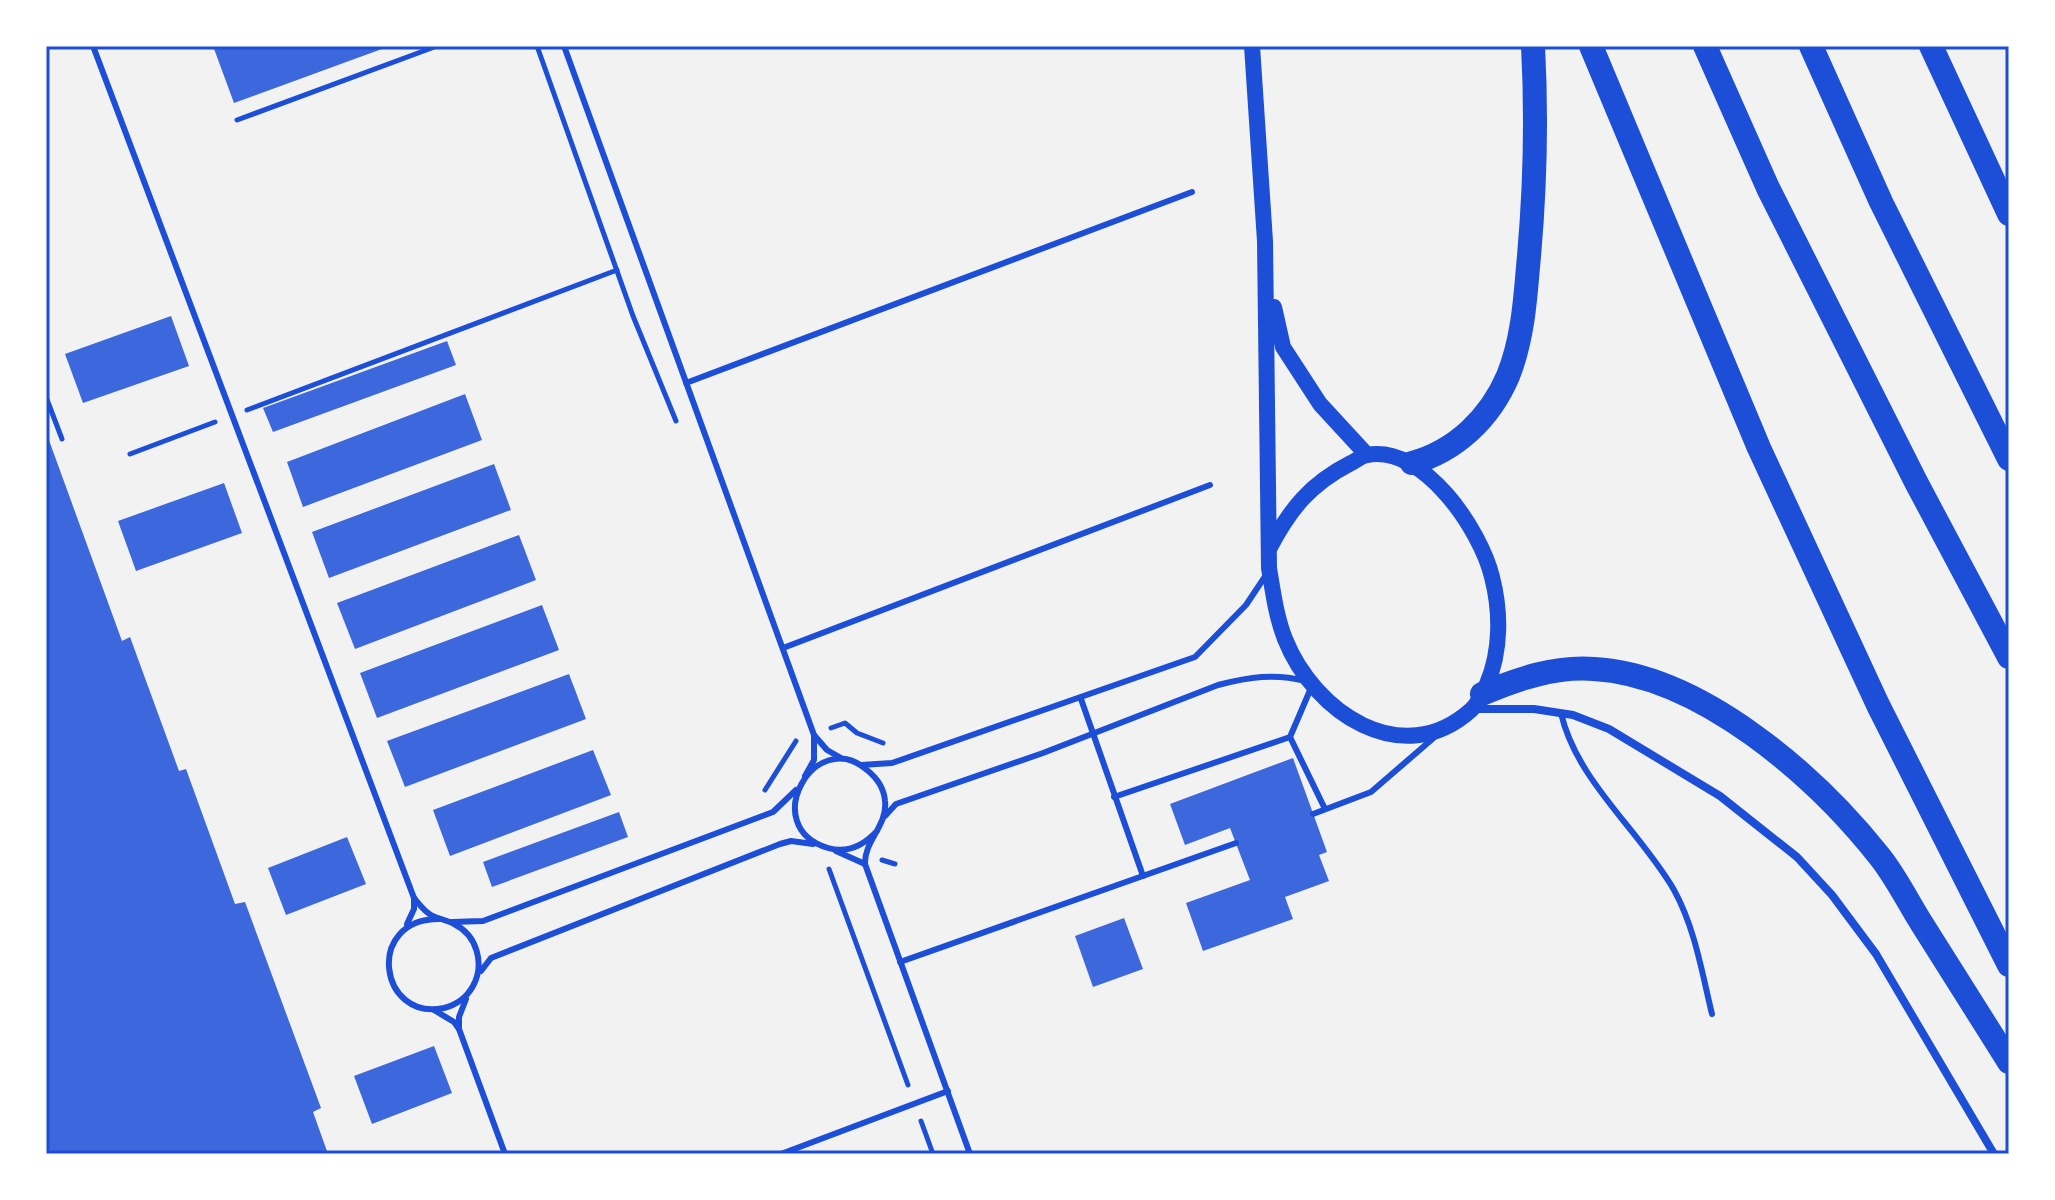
<svg xmlns="http://www.w3.org/2000/svg" width="2055" height="1200" font-family="'Roboto Serif',serif">
<style>
.building{fill:#3d67dc}
.lines{fill:none;stroke-linecap:round;stroke-linejoin:round}
.path{stroke:#1d4ed8;stroke-width:5}
.service{stroke:#1d4ed8;stroke-width:6}
.minor{stroke:#1d4ed8;stroke-width:8}
.secondary{stroke:#1d4ed8;stroke-width:16}
.motorway{stroke:#1d4ed8;stroke-width:24}
.neatline{fill:none;stroke:#1d4ed8;stroke-width:3}
</style>
<rect width="100%" height="100%" fill="#f2f2f2"/>
<g class="building">
<path d="M213,46H390L234,103Z"/>
<path d="M171,316L189,366L83,403L65,354Z"/>
<path d="M447,341L456,365L273,432L263,408Z"/>
<path d="M465,394L482,440L303,507L287,462Z"/>
<path d="M46,432L122,641L130,637L179,771L186,769L235,904L245,902L321,1108L313,1112L328,1154H46Z"/>
<path d="M494,464L511,510L329,578L312,532Z"/>
<path d="M224,483L242,533L136,571L118,521Z"/>
<path d="M519,535L536,580L355,649L337,603Z"/>
<path d="M542,605L559,650L377,718L360,673Z"/>
<path d="M569,674L586,719L405,787L387,741Z"/>
<path d="M593,750L611,795L450,856L433,810Z"/>
<path d="M1293,758L1327,852L1319,855L1329,881L1285,897L1293,919L1203,951L1186,903L1250,880L1230,828L1185,845L1170,804Z"/>
<path d="M619,812L628,837L492,887L483,862Z"/>
<path d="M347,837L366,884L286,915L268,868Z"/>
<path d="M1124,918L1143,969L1093,987L1075,936Z"/>
<path d="M434,1046L452,1093L372,1124L354,1076Z"/>
</g>
<g class="lines">
<g class="path">
<path d="M537,46L633,316L676,421"/>
<path d="M237,120L437,46"/>
<path d="M46,397L62,439"/>
<path d="M247,410L617,270"/>
<path d="M130,454L215,422"/>
<path d="M831,728L845,723L857,733L883,743"/>
<path d="M765,790L796,741"/>
<path d="M882,860L895,864"/>
<path d="M829,869L908,1085"/>
<path d="M921,1121L933,1154"/>
</g>
<g class="service">
<path d="M93,46L414,898C419,904 424,911 431,915C438,919 447,920 454,924C477,935 485,964 473,986C467,997 456,1005 444,1008C379,1022 364,918 440,919"/>
<path d="M564,46L814,735V760L805,776"/>
<path d="M686,383L1192,192"/>
<path d="M783,648L1210,485"/>
<path d="M1081,699L1143,876"/>
<path d="M1561,713C1576,780 1640,831 1674,890C1695,928 1702,973 1712,1014"/>
<path d="M814,735L827,750L841,758"/>
<path d="M1290,737L1325,809"/>
<path d="M861,765L892,763L1195,657L1246,605L1266,575"/>
<path d="M1114,797L1290,737L1311,688"/>
<path d="M1313,814L1371,792L1437,735"/>
<path d="M885,816L896,804L1043,753L1218,685C1249,677 1274,673 1306,681"/>
<path d="M877,831C864,845 848,854 828,848C757,827 815,725 867,770C877,778 884,788 885,801C888,825 864,841 865,864L970,1154"/>
<path d="M836,851L865,864"/>
<path d="M452,922L483,921L773,812L796,790"/>
<path d="M407,924L414,909V898"/>
<path d="M900,962L1236,843"/>
<path d="M481,971L491,958L780,844L791,841L813,844"/>
<path d="M466,999L459,1017V1029L505,1154"/>
<path d="M434,1010L454,1022L459,1029"/>
<path d="M781,1154L948,1091"/>
</g>
<path class="minor" d="M1474,709H1534L1573,715L1609,729L1720,796L1797,857L1832,895L1876,954L1994,1154"/>
<g class="secondary">
<path d="M1252,46L1265,241L1269,568C1273,592 1276,616 1285,639C1314,712 1402,772 1471,710C1479,703 1483,693 1487,684C1501,651 1501,612 1492,577C1481,531 1424,444 1367,455C1362,456 1355,461 1351,463C1310,484 1290,509 1269,549"/>
<path d="M1274,307L1283,347L1320,404L1367,455"/>
</g>
<g class="motorway">
<path d="M1591,46L1759,448L1878,705L2009,965"/>
<path d="M1705,46L1768,188L1916,482L2009,657"/>
<path d="M1811,46L1881,202L2009,459"/>
<path d="M1931,46L2009,214"/>
<path d="M1412,463C1456,451 1490,418 1508,376C1522,341 1525,304 1528,267C1535,193 1537,120 1533,46"/>
<path d="M1482,694C1517,679 1555,666 1594,669C1701,675 1816,776 1880,857C1896,877 1908,902 1922,924C1951,970 1980,1016 2009,1062"/>
</g>
</g>
<rect width="2055" height="1200" fill="none" stroke="#ffffff" stroke-width="96"/>
<rect x="48" y="48" width="1959" height="1104" class="neatline"/>
</svg>
